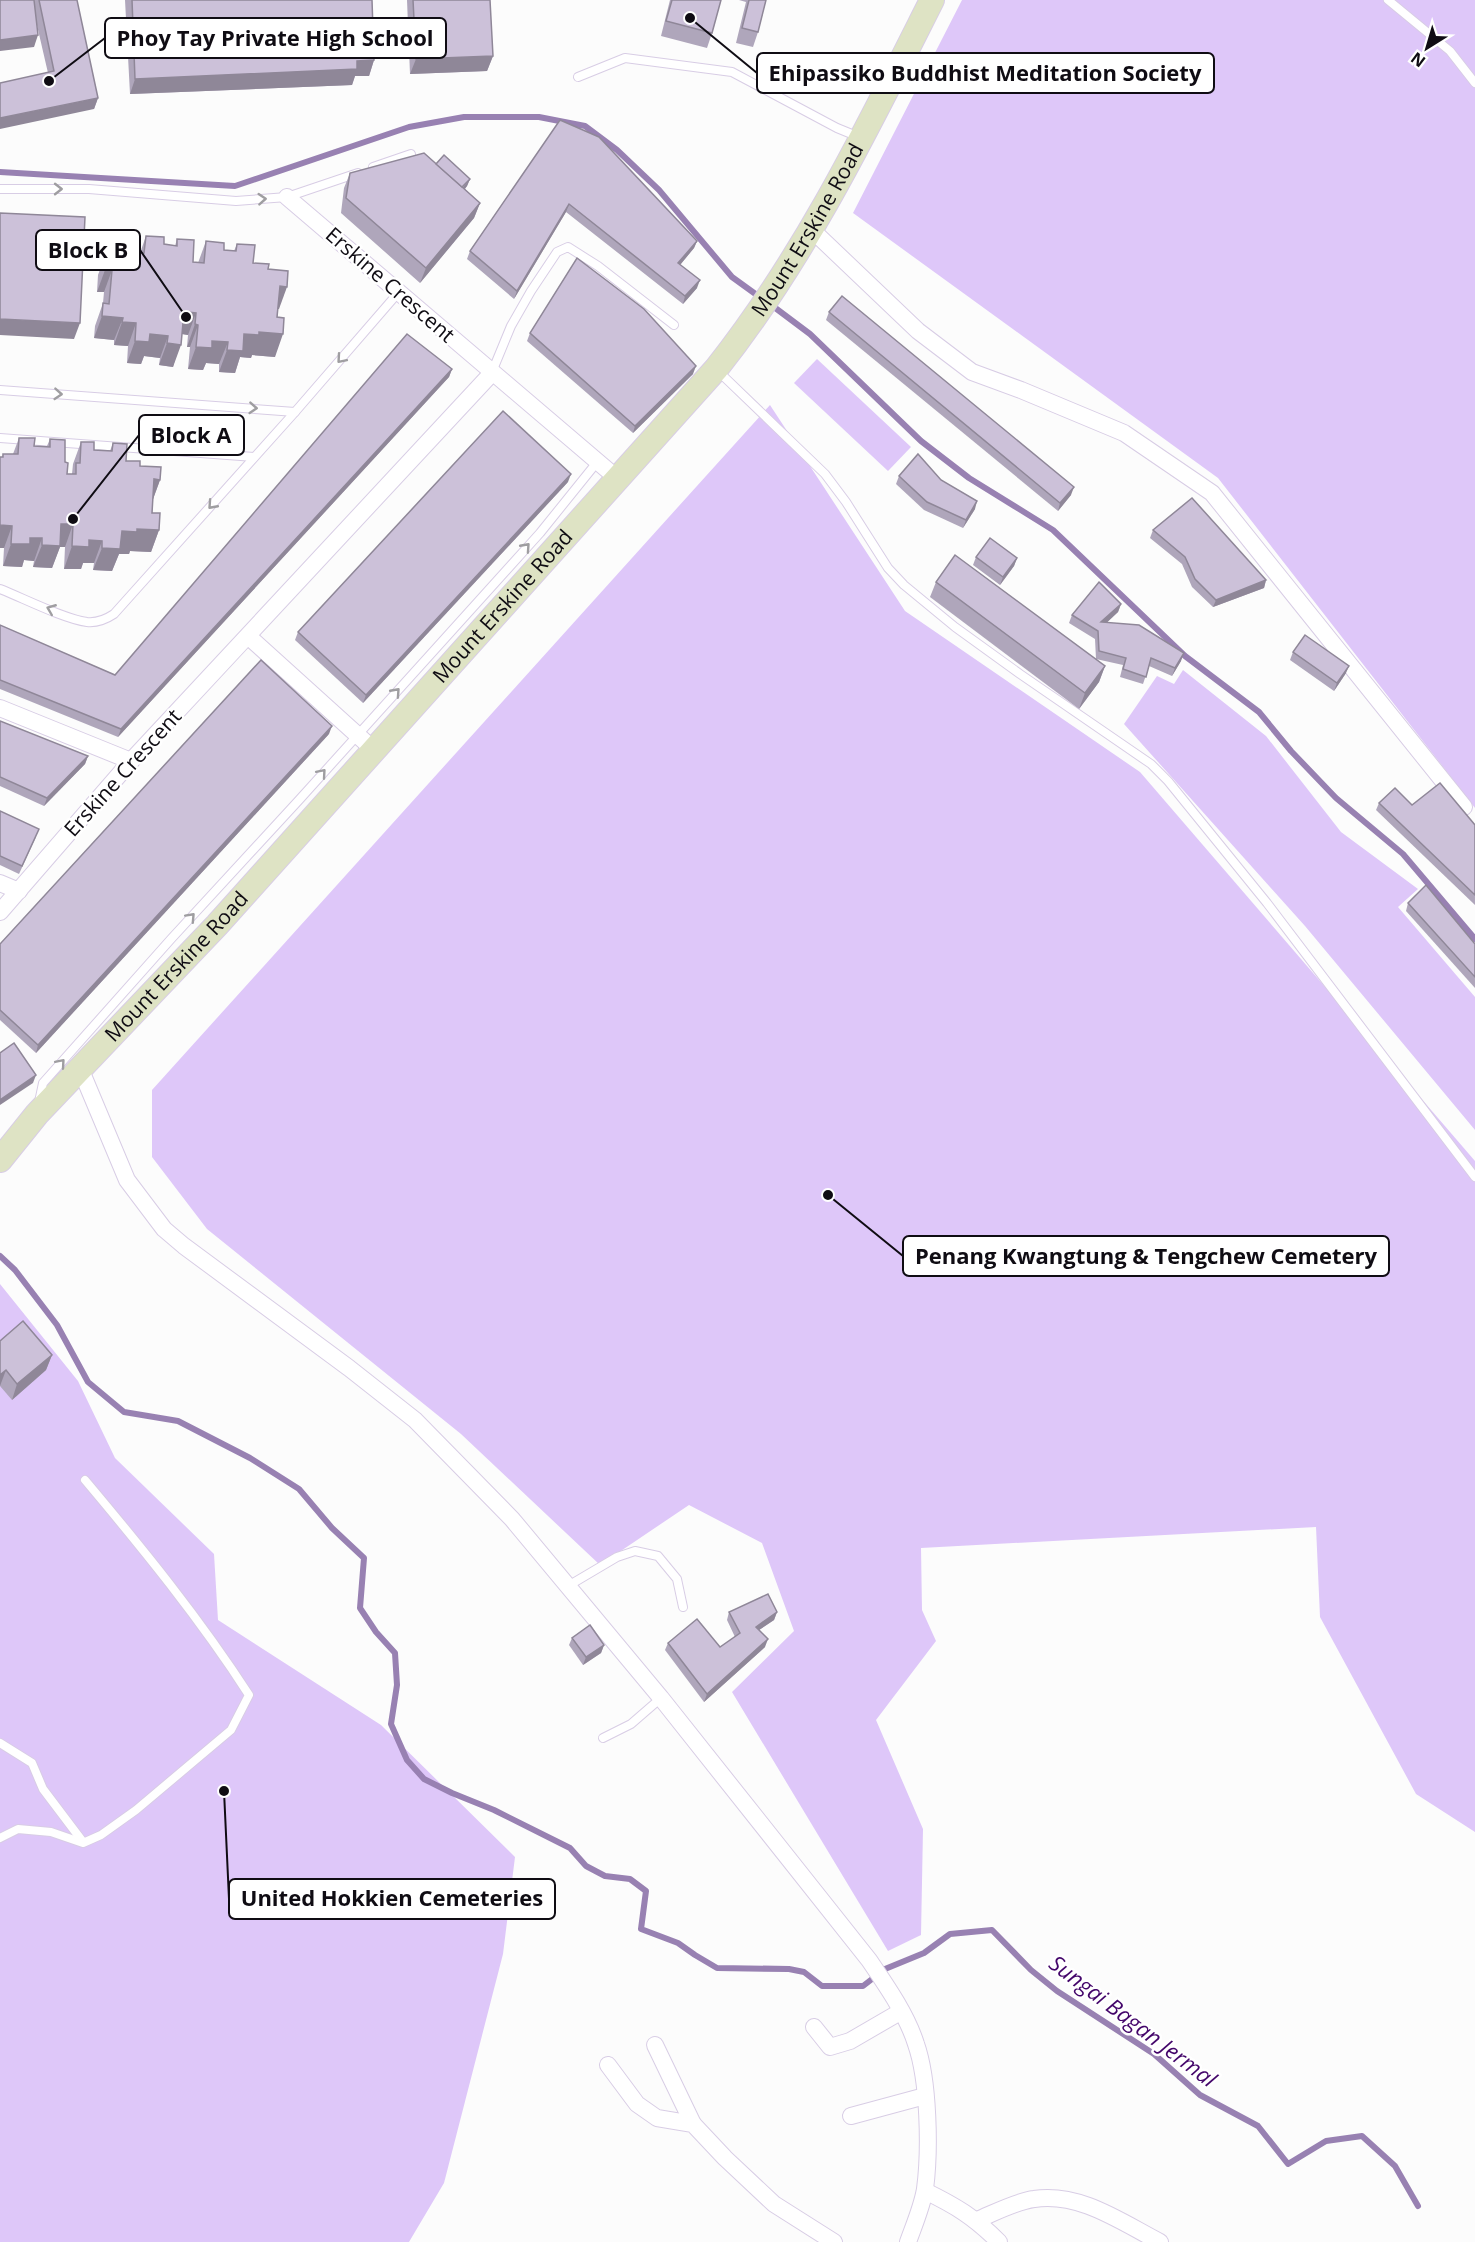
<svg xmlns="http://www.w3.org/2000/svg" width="1475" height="2242" font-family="'Open Sans',sans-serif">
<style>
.green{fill:#dec7f9}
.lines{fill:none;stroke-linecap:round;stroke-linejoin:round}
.stream{stroke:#9881b2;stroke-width:6}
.lane-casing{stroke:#d8cde5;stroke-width:10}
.street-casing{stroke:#d8cde5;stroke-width:18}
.secondary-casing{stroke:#d8cde5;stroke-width:26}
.lane{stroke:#fff;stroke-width:8}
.street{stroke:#fff;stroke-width:16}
.secondary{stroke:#dee3c4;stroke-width:24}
.wall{fill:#afa6bb}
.shaded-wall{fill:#8f8798}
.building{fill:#ccc1d9;stroke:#8f8798;stroke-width:1.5}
.oneway{stroke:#9f9ea1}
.labels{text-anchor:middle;stroke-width:5;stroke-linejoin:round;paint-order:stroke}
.street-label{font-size:21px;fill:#0f0c13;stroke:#fff}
.water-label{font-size:22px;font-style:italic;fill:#43056a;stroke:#fff}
.leader{fill:none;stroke:#0f0c13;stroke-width:2}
.callout-dot{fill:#0f0c13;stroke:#fff;stroke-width:2}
.callout{fill:#fff;stroke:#0f0c13;stroke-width:2}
.callout-label{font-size:22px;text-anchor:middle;font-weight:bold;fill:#0f0c13}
</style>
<rect width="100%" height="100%" fill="#fcfcfc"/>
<g class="green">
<path d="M962,0H1475V808L1218,478L853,213Z"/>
<path d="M817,359L911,447L888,471L794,383Z"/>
<path d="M770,405L905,611L1140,772L1475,1161V1832L1416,1794L1320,1617L1316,1527L921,1548L922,1610L936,1641L876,1720L923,1829L921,1935L888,1951L732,1692L794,1631L762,1543L689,1505L600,1565L461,1434L207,1229L152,1157V1090Z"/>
<path d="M1183,670L1266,736L1341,832L1418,889L1398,907L1475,997V1130L1305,926L1124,724L1157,676L1174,684Z"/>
<path d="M0,1284L78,1381L115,1458L214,1554L218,1620L381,1725L515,1857L503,1954L444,2183L409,2242H0Z"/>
</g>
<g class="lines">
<g class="stream">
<path d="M0,172L235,186L409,127L464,117H539L585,126L617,150L659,190L732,277L761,298"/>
<path d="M770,304L810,334L921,441L969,478L1053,530L1185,656L1259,712L1291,751L1336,798L1403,854L1475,939"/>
<path d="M0,1256L15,1270L57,1325L88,1382L124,1412L178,1421L250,1458L299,1489L332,1528L364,1558L360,1608L376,1632L395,1653L397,1685L391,1724L407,1760L424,1779L452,1793L494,1810L570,1848L586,1866L605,1876L630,1879L646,1891L641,1929L678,1943L695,1955L717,1968L789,1969L804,1972L822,1986H863L885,1969L924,1953L950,1934L992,1930L1031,1970L1057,1991L1154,2054L1200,2095L1258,2126L1288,2164L1326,2141L1362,2136L1395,2166L1418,2206"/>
</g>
<defs>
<g id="lane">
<path d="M1388,0L1450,51L1475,83"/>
<path d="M578,77L625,58L732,72L837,128L859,137"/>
<path d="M373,167L411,154"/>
<path d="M0,189H89L236,201L287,197L358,173"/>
<path d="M718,371L825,474L846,502L888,568L904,585L955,627L1020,674L1151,764L1168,781L1267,903L1475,1177"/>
<path d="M492,372L511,326L531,291L557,252L568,247L598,266L674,325"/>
<path d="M0,390L295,412"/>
<path d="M0,438L254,457"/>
<path d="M0,589C23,598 64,619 87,622C97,623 105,620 114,614L295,412L398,293"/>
<path d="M39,1102L43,1083L171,939L299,800L540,533L598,461"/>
<path d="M568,1586L617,1557L635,1551L658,1556L677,1579L683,1607"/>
<path d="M603,1738L631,1724L661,1698"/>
<path d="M0,1743L32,1763L43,1789L83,1842"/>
<path d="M0,1838L18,1829L51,1832L83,1843L101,1835L136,1810L231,1730L249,1695C200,1619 143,1549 85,1480"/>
</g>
<g id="street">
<path d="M287,197L618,479"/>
<path d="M811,229L918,331L972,372L1021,390L1124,433L1212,493L1464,807"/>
<path d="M249,637L374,750"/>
<path d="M0,708L131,761"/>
<path d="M0,883L19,891"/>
<path d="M0,912L131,761L492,373"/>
<path d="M80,1068L127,1180L164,1229L184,1246L349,1368L415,1420L512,1519L661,1698L869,1960C886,1985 907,2015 916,2044C929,2081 930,2151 925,2189C922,2207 914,2225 908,2242"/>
<path d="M814,2027L830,2047L850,2041L900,2012"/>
<path d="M655,2045L693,2124"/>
<path d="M608,2065L637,2104L657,2118L693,2124L725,2158L774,2204L834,2242"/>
<path d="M851,2116L925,2096"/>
<path d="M925,2191C956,2206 974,2217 999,2242"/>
<path d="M977,2220C994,2213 1017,2201 1034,2199C1080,2192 1121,2222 1160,2242"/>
</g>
<g id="secondary">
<path id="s1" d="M0,1160L37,1114L217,925L716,369C805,257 868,127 932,0"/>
</g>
</defs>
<use href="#lane" class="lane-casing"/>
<use href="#street" class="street-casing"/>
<use href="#secondary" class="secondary-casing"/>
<use href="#lane" class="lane"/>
<use href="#street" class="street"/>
<use href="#secondary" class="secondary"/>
</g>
<g class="wall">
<path d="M0,0H77L98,98L94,109L48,73L36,21L34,47Z"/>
<path d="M125,0H372L374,60L369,76H355L352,85L130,94Z"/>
<path d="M407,0H490L493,56L487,71L410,74Z"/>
<path d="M670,0H721L712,33L707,48L661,36Z"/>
<path d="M739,0H766L758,32L753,47L736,43L746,2Z"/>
<path d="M560,120L697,241L694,248L680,265L697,288L683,304L566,212L514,299L467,259L470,251Z"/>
<path d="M436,164L470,179L467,186L465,189L480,203L474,218L420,283L341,213L344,188L350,173Z"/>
<path d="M146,236L164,244L175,246L177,239L193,262L198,263L206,241L224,250L234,251L237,244L253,263L268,269L279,309H278L275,357L252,355L251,358L240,357L235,373L219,372V364L206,363L203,370L188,369L190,347H187L188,335L182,334L173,367L159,365L160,358L144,356L141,364L127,363L128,346L114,345V340L94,338L95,326L103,303L104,292H97L98,275L106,253L127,255L128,252L140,253Z"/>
<path d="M829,312L1071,495L1058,511L826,320Z"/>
<path d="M530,333L693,374L633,433L527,341Z"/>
<path d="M452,369L449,377L118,737L0,689V625L115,675Z"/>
<path d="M19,438L34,446H47L50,439L65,462L67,474H72L73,464L81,442L94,450L110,451L113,443L126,461L140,466L160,480L153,499L152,513L159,530L151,552L130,551L129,554H119L112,571L93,570L94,563H83L81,569H64L65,547H60L52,568L33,567L34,561L24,560L22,567L3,566L4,548L2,457L3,454H13Z"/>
<path d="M899,476L941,480L975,509L963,528L924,510L896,484Z"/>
<path d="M568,482L363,703L295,640L298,632Z"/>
<path d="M1153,530L1266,580L1264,588L1213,607L1192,587L1182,564L1150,538Z"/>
<path d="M976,557L1017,558L1014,566L1000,585L973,565Z"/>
<path d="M936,582L1105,666L1099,682L1079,709L930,597Z"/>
<path d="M1121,604L1118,612L1107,622L1181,661L1172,676L1149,666L1143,684L1120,677L1123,665L1096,659L1095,639L1069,623L1072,615Z"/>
<path d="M1293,652L1346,673L1334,691L1290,660Z"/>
<path d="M0,721L88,756L85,764L44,806L0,786Z"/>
<path d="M329,734L36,1053L0,1020V944Z"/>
<path d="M1379,803L1412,805L1475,825V905L1376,810Z"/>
<path d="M0,811L36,837L19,874L0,865Z"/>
<path d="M1408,903L1475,944V988L1406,911Z"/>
<path d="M0,1341L52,1355L46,1370L12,1400L0,1386Z"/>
<path d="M729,1612H777L774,1620L759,1630L765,1647L704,1702L665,1650L668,1643L720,1647L735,1637L727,1620Z"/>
<path d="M572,1638L604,1645L601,1653L583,1665L569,1645Z"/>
</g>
<g class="shaded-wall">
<path d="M38,35L34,47L0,51V40Z"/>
<path d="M493,56L487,71L410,74L416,59Z"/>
<path d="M374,60L369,76H355L352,85L130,94L135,79L357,61Z"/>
<path d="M98,98L94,109L0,129V118Z"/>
<path d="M470,179L467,186L458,197L461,190Z"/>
<path d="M480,203L474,218L420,283L426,268Z"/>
<path d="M569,204L566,212L514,299L517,291Z"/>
<path d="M697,241L694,248L675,271L678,263Z"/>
<path d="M105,270H112L104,292H97Z"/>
<path d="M700,280L697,288L683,304L685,296Z"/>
<path d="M280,286L287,287L279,309H271Z"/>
<path d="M188,312L196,313L188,335L182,334L179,344L181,345L173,367L159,365L167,343L183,323Z"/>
<path d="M102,316L123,318L114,340L94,338Z"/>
<path d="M0,319L80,323L74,339L0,335Z"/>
<path d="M122,322L136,323L128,346L114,345Z"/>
<path d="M195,324L198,325L190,347H187Z"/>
<path d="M259,332L283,334L275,357L252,355L251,358L240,357L235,373L219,372L227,350L244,334Z"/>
<path d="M150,334L168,336L160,358L144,356L141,364L127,363L135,341Z"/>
<path d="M212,341L228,342L219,364L206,363L203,370L188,369L196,347Z"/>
<path d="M696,366L693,374L633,433L635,426Z"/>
<path d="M452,369L449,377L118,737L121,729Z"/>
<path d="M571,474L568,482L363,703L366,695Z"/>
<path d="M154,479L160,480L152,502Z"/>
<path d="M1074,487L1071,495L1058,511L1060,503Z"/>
<path d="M977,501L975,509L963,528L966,520Z"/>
<path d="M61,524H73L65,547H60L52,568L33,567L42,545Z"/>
<path d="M0,525L12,526L4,548H0Z"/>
<path d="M137,529L159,530L151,552L130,551L129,554H119L112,571L93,570L102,548L122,531Z"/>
<path d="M30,538H42L34,561L24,560L22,567L3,566L11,544Z"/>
<path d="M89,540L102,541L94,563H83L81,569H64L72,546Z"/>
<path d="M1017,558L1014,566L1000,585L1003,577Z"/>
<path d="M1266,580L1264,588L1213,607L1216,600Z"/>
<path d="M1121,604L1118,612L1099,630L1101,622Z"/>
<path d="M1184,653L1181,661L1172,676L1175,668Z"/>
<path d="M1105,666L1099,682L1079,709L1085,693Z"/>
<path d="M1349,666L1346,673L1334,691L1337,683Z"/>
<path d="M332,726L329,734L36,1053L38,1045Z"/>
<path d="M88,756L85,764L44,806L47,798Z"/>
<path d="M36,1075L33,1083L0,1105V1100Z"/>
<path d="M52,1355L46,1370L12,1400L17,1384Z"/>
<path d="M6,1370L0,1386V1375Z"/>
<path d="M777,1612L774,1620L753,1634L756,1627Z"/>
<path d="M768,1639L765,1647L704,1702L707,1694Z"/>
<path d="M604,1645L601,1653L583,1665L586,1657Z"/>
</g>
<g class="building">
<path d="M0,0H34L38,35L0,40Z"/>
<path d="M39,0H77L98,98L0,118V83L54,71Z"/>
<path d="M132,0H372L374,60L357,61V69L135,79Z"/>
<path d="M413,0H490L493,56L416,59Z"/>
<path d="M672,0H721L712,33L666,21Z"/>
<path d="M749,0H766L758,32L742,28Z"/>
<path d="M560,120L599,137L697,241L678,263L700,280L685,296L569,204L517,291L470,251Z"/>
<path d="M424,153L480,203L426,268L346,198L350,173Z"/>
<path d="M444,155L470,179L462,187L436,164Z"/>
<path d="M0,213L85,217L80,323L0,319Z"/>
<path d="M146,236L164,237V244L177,246V239L194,240L193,262L204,263L206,241L224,243V250L236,251L237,244L255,245L253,263L269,264L268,269L288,271L287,287L280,286L277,317L284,318L283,334L259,332V335L244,334L243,351L227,350L228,342L212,341V348L196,347L198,325L195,324L196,313L188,312L187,323H183L181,345L167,343L168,336L150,334L149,342L135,341L136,323L122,322L123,318L102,316L103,303L109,304L112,270H105L106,253L128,255V252L144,253Z"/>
<path d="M577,258L644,309L696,366L635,426L530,333Z"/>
<path d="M842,296L1074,487L1060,503L829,312Z"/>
<path d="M407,334L452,369L121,729L0,680V625L115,675Z"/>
<path d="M503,411L571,474L366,695L298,632Z"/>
<path d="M19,438H35L34,446L50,447V439L65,440V462L68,463L67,474H76V463H80L81,442H94V450L112,451L113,443L127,444L126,461H140V466L161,467L160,480L154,479L152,513H160L159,530L137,529V532L122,531L120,549L102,548V541L89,540V547L72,546L73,524H61L60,546L42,545V538H30V544H11L12,526L0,525V457H3V454H18Z"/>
<path d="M918,454L941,480L977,501L966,520L927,502L899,476Z"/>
<path d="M1192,498L1266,580L1216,600L1195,579L1185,557L1153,530Z"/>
<path d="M990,538L1017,558L1003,577L976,557Z"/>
<path d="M955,555L1105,666L1085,693L936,582Z"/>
<path d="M1099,582L1121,604L1101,622L1139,625L1184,653L1175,668L1151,658L1146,677L1123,669L1126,658L1099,651L1098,631L1072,615Z"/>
<path d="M1305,635L1349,666L1337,683L1293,652Z"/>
<path d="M261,660L332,726L38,1045L0,1010V944Z"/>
<path d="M0,721L88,756L47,798L0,777Z"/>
<path d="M1440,783L1475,825V895L1379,803L1395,788L1412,805Z"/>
<path d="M0,811L39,829L22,866L0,856Z"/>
<path d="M1426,885L1475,944V977L1408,903Z"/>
<path d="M14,1043L36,1075L0,1100V1053Z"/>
<path d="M23,1321L52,1355L17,1384L6,1370L0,1375V1341Z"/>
<path d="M768,1594L777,1612L756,1627L768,1639L707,1694L668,1643L697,1619L720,1647L740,1633L729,1612Z"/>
<path d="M590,1625L604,1645L586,1657L572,1638Z"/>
</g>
<defs><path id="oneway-chevron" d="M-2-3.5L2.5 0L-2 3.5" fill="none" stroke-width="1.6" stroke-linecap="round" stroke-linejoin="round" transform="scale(1.5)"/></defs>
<g class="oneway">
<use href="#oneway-chevron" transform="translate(58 189)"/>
<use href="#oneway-chevron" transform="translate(262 199) rotate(-4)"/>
<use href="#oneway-chevron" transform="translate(341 359) rotate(131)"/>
<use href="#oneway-chevron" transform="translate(58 394) rotate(4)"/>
<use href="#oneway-chevron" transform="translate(253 408) rotate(4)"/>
<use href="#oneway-chevron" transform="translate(212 505) rotate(132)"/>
<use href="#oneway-chevron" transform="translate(526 547) rotate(-48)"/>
<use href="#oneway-chevron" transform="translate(51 609) rotate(-158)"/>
<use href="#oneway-chevron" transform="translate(396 692) rotate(-48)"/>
<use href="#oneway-chevron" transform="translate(322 773) rotate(-49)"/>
<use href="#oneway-chevron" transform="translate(191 917) rotate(-47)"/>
<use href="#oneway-chevron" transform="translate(61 1063) rotate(-49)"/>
</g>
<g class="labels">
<g class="street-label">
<text dy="7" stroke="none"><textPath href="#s1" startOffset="1234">Mount Erskine Road</textPath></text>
<text transform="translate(390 285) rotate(41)" y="7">Erskine Crescent</text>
<text dy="7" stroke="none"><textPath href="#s1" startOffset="748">Mount Erskine Road</textPath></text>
<text transform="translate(123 773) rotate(-48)" y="7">Erskine Crescent</text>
<text dy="7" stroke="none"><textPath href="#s1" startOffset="262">Mount Erskine Road</textPath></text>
</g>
<g class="water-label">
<text transform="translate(1133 2021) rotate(37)" y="8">Sungai Bagan Jermal</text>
</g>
</g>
<path class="leader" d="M49 81L105 38M690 18L757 73M186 317L140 250M73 519L139 435M828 1195L903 1256M224 1791L229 1899"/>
<g class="callout-dot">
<circle cx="49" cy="81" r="6"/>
<circle cx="690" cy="18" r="6"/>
<circle cx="186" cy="317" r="6"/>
<circle cx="73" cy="519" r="6"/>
<circle cx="828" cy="1195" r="6"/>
<circle cx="224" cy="1791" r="6"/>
</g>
<g class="callout">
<rect x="105" y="18" width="341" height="40" rx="6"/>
<rect x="757" y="53" width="457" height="40" rx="6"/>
<rect x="36" y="230" width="104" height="40" rx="6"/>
<rect x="139" y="415" width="105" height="40" rx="6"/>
<rect x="903" y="1236" width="486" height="40" rx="6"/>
<rect x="229" y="1879" width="326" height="40" rx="6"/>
</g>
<g class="callout-label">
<text x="275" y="46">Phoy Tay Private High School</text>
<text x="985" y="81">Ehipassiko Buddhist Meditation Society</text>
<text x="88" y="258">Block B</text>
<text x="191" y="443">Block A</text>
<text x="1146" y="1264">Penang Kwangtung &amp; Tengchew Cemetery</text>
<text x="392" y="1906">United Hokkien Cemeteries</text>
</g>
<g transform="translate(1427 48) rotate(217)" stroke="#ffffff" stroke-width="4.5" paint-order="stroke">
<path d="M0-4.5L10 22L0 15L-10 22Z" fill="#0f0c13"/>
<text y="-9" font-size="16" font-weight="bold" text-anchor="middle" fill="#0f0c13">N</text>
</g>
</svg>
